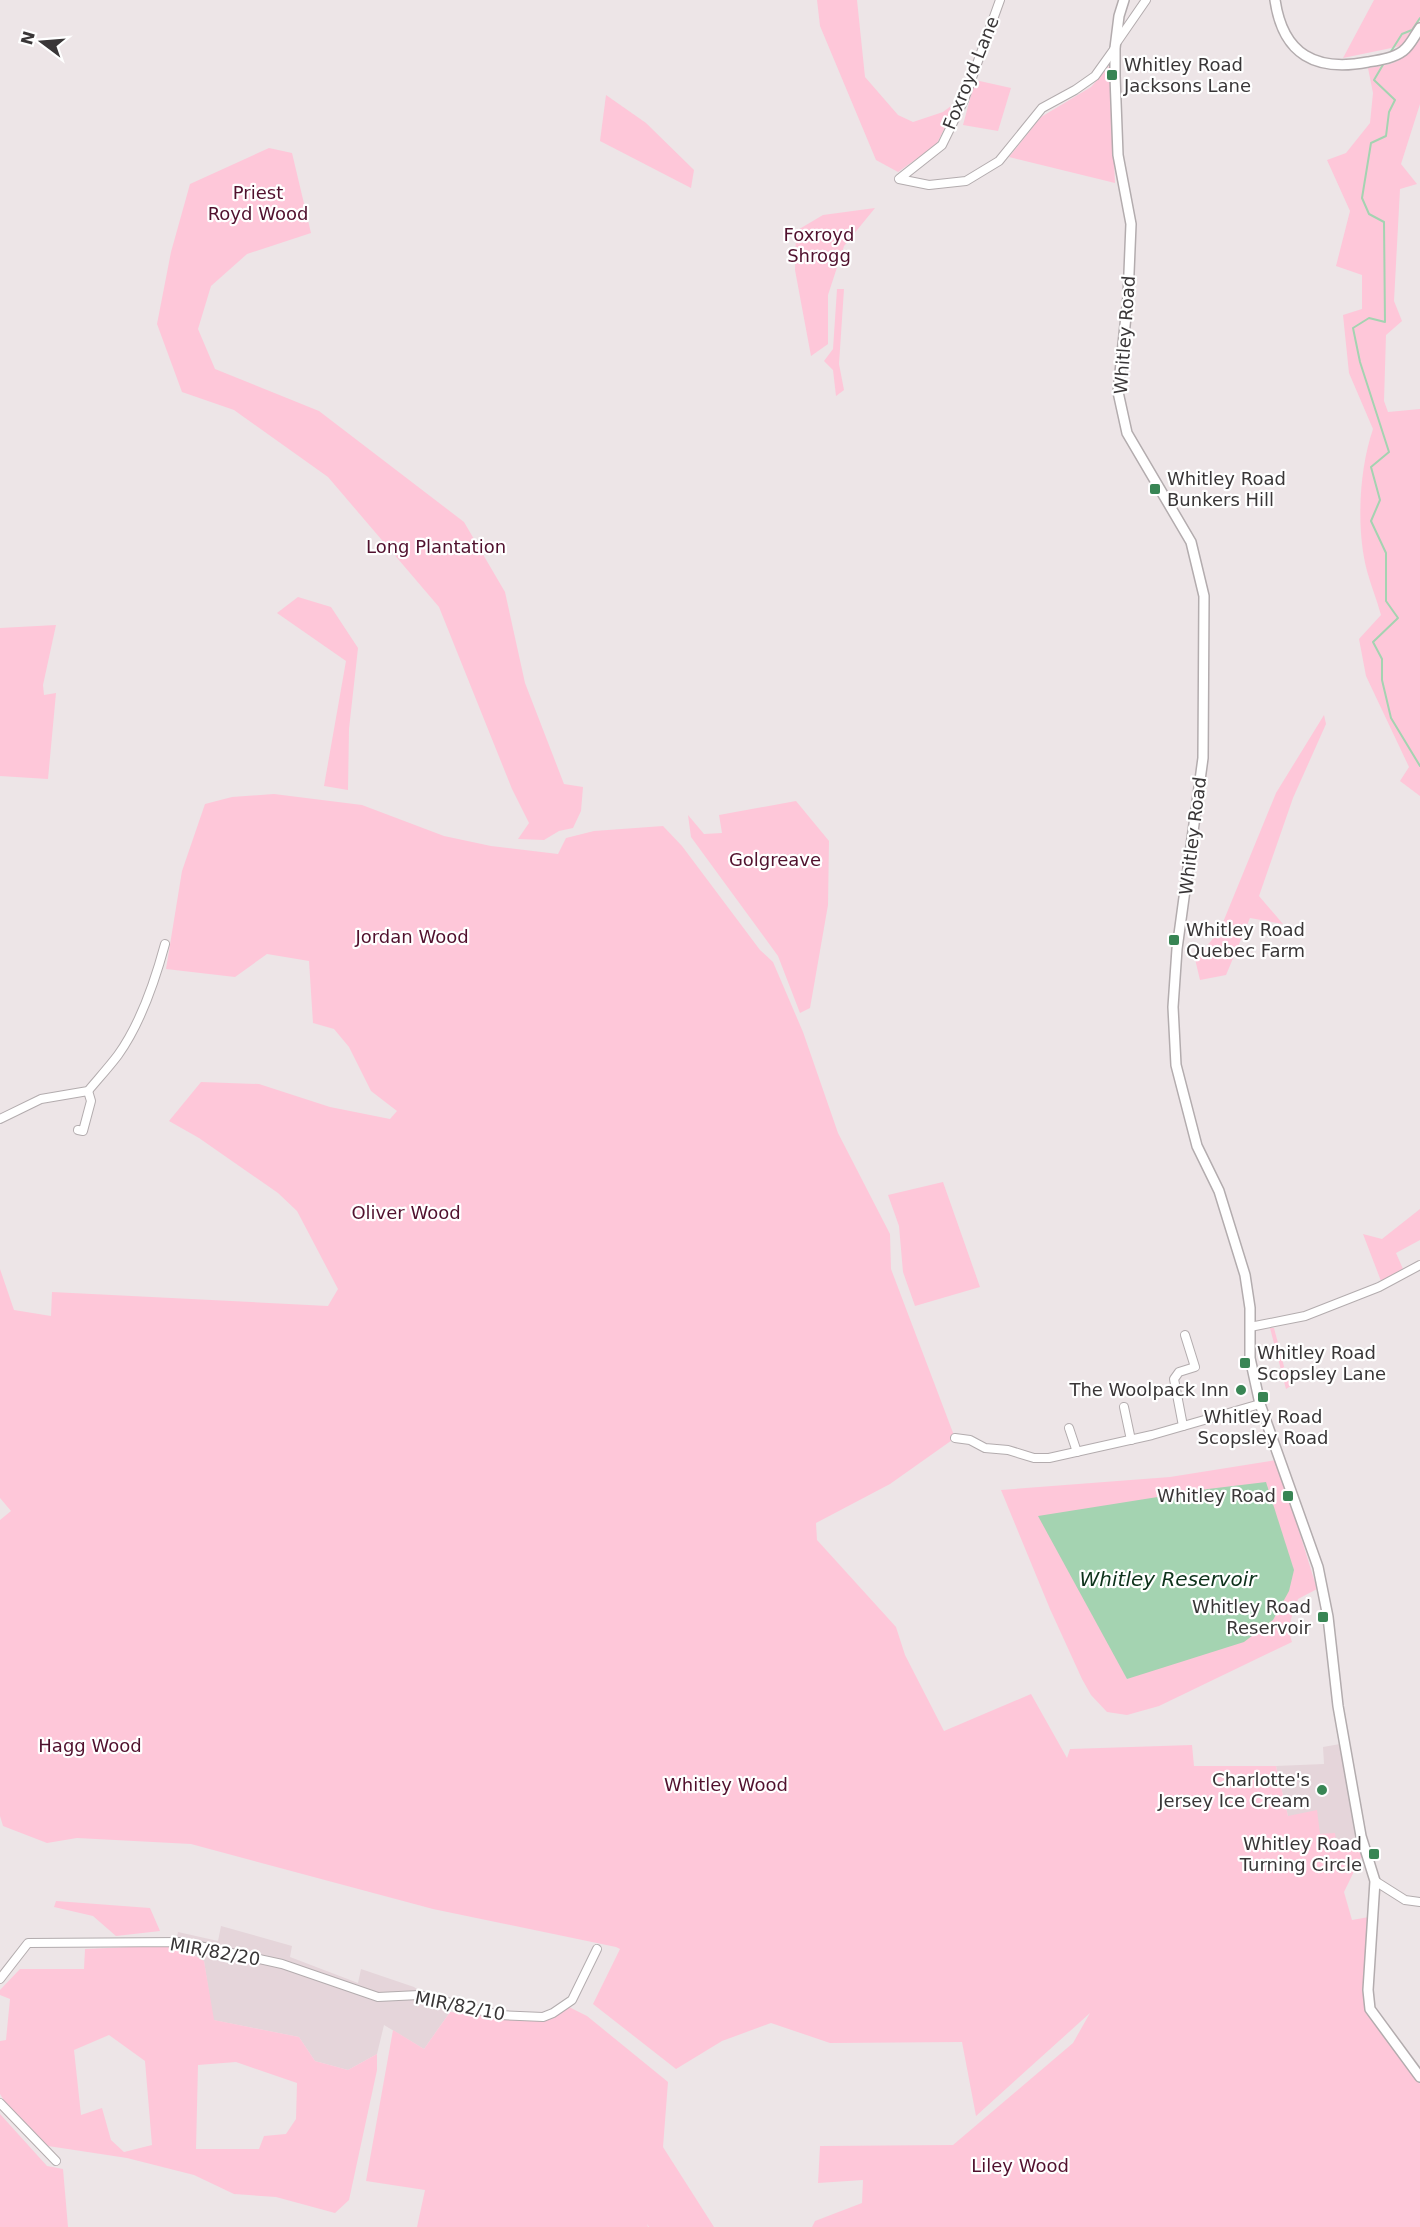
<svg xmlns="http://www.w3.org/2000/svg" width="1420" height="2227" font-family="'DejaVu Sans',sans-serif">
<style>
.built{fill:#e5d5da}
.green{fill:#fec7d9;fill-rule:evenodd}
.water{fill:#a4d3b1}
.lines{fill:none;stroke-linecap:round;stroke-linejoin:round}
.stream{stroke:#a4d3b1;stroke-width:2}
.minor-casing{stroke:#b3acae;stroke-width:10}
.tertiary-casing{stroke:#b3acae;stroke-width:12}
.minor{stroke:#fff;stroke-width:8}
.tertiary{stroke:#fff;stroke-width:9}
.poi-dot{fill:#388554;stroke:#fff;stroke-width:2}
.labels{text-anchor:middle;stroke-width:4.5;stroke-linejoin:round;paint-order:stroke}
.poi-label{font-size:18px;fill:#393637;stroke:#fff;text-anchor:end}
.street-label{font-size:18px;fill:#393637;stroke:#fff}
.park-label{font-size:18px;fill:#51112e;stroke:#fff}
.water-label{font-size:20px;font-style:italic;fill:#0d321b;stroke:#fff}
</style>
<rect width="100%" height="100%" fill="#ede5e7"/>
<g class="built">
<path d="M1340,1744L1358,1844L1337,1849L1320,1834L1288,1816L1276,1766L1324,1764L1323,1747Z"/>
<path d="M221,1926L292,1946L290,1957L358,1983L361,1969L414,1987L450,2012L424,2049L384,2025L377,2054L348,2070L315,2061L299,2037L213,2020L204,1961L175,1945L178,1932L218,1941Z"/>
</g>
<g class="green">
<path d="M817,0H857L865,77L898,115L913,122L943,112L959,100L936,145L898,172L876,160L820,26Z"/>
<path d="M1374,0H1420V20L1401,46L1343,58Z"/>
<path d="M1420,37V104L1401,164L1417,184L1400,189L1394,301L1402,321L1386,335L1384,401L1388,412L1420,409V796L1400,781L1409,767L1366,676L1359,639L1381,615C1377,600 1371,586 1367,571C1356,529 1359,470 1373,429L1349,373L1343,315L1362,309V275L1336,266L1350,211L1327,160L1346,153L1370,123L1373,93L1368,68C1398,64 1402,62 1420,37Z"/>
<path d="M1110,65L1115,183L1009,157L1041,117L1091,87Z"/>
<path d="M975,80L1011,88L998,131L963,125Z"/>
<path d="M606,95L646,123L694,170L691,188L600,141Z"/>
<path d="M269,148L292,153L311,233L247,254L211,286L198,329L215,369L319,411L464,522L505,592L525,683L564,784L583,787L581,811L573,828L559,831L544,840L518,839L529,823L512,789L439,607L328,477L234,410L182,392L157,324L171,252L190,184Z"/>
<path d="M875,208L844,246L828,295V344L811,356L795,270L796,231L823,215Z"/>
<path d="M837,289H844L839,364L844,390L836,396L833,370L824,361L833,349Z"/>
<path d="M298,597L331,607L358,648L349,729L348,790L324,786L346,661L277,613Z"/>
<path d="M56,625L43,685L44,695L56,693L48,779L0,776V628Z"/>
<path d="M1324,715L1326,724L1293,798L1259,896L1283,924L1250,918L1226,975L1200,980L1195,959L1219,932L1276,793Z"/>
<path d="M274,794L362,805L444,836L491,846L558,854L566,838L594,831L663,826L682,846L760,950L773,962L803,1032L838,1133L890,1234L891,1269L955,1438L890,1484L816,1523L817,1540L896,1627L905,1655L944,1731L1031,1694L1067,1758L1070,1749L1192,1745L1194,1766H1276L1288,1816L1317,1810L1320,1834L1335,1833L1337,1849L1358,1844L1362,1855L1344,1892L1352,1920L1369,1917L1363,1998L1366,2013L1420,2084V2227H812L815,2221L862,2203L863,2180L818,2183L820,2146L953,2145L1073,2043L1090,2013L976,2116L962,2042L830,2043L771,2023L722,2041L676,2069L593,2004L620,1949L616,1947L433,1909L191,1844L77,1838L47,1843L3,1826L0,1816V1520L11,1511L0,1498V1269L14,1310L51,1316L52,1292L328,1306L338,1289L297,1211L278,1193L199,1138L169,1121L201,1082L259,1084L330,1107L390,1119L397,1111L371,1091L349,1047L334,1029L313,1023L309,961L267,954L235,977L166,969L182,871L205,804L232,797Z"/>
<path d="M796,801L829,841L828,905L810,1008L800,1013L778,956L691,837L688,815L704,834L722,833L719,815Z"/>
<path d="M943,1182L980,1287L915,1306L903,1272L899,1226L888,1195Z"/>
<path d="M1420,1209V1240L1396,1253L1403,1269L1381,1281L1363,1234L1382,1239Z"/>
<path d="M1270,1328H1274L1287,1378L1294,1384L1286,1389Z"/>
<path d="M1277,1460L1317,1589L1298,1599C1293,1613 1286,1627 1292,1642L1159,1706L1127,1715L1107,1712L1091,1695L1082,1679L1050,1609L1001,1490L1170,1477ZM1294,1569L1127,1679L1123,1669Z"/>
<path d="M56,1901L150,1908L160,1931L116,1936L93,1916L54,1907Z"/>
<path d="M175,1945L204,1961L214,2020L299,2037L315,2061L348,2070L377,2054V2070L349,2200L335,2213L276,2197L234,2194L194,2175L127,2158L48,2146L5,2102L0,2094V2041L6,2040L10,1999L0,1995V1990L20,1969H84L85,1949ZM109,2035L145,2061L152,2145L124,2152L111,2140L102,2108L81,2115L74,2050ZM236,2062L297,2083L296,2119L286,2134L264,2136L259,2149H196L198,2065Z"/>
<path d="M569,2007L587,2016L668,2082L663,2147L714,2227H649L647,2224L648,2227H417L425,2190L366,2181L393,2030L424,2049L450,2012L501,2018L546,2020Z"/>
<path d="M0,2114L47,2166L63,2169L68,2227H0Z"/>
</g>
<path class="water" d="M1266,1482L1294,1570L1289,1591L1273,1620L1244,1642L1127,1679L1038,1516L1208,1489Z"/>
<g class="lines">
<g class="stream">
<path d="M1390,53L1402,34L1412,30L1420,18"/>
<path d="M1384,63L1374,80L1395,100L1389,112L1386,136L1371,143L1362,198L1369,214L1384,222L1385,322L1369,318L1353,328L1360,362L1389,452L1371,467L1380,500L1371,521L1386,553V601L1398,618L1373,642L1382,659V680L1391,718L1420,766"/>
</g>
<defs>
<g id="minor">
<path d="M1000,0L964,100L942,145L899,179L929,185L966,181L999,161L1042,108L1075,90L1095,76L1115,48"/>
<path d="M1117,42L1146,0"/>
<path d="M0,1119L41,1099L88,1091C98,1079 109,1067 118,1055C141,1023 155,981 165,944"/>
<path d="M78,1130L83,1131L91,1101L88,1091"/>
<path d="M1250,1327L1305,1316L1379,1287L1420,1265"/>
<path d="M1124,1407L1131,1440"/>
<path d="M1183,1426L1174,1379L1179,1372L1195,1367L1185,1335"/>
<path d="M1069,1428L1077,1452"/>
<path d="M955,1438L970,1440L985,1448L1008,1450L1034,1458H1049L1152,1435L1260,1404"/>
<path d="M1375,1881L1405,1900L1420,1902"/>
<path d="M0,1979L28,1943L181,1942L282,1964L378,1997L419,1995L499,2015L543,2017L553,2013L572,2000L597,1949"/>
<path d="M0,2103L56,2161"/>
</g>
<g id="tertiary">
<path d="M1124,0L1119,16L1115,48V76L1118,155L1131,224L1128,297L1118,392L1127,433L1191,542L1204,596L1203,758L1177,949L1173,1007L1176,1065L1197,1146L1219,1191L1245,1275L1250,1308V1358L1260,1404L1318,1567L1328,1617L1338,1706L1361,1836L1375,1881L1368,1990L1370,2009L1420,2077"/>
<path d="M1275,0C1283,55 1316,72 1368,62C1380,60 1394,58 1403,51C1410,46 1415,35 1420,28"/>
</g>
</defs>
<use href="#minor" class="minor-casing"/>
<use href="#tertiary" class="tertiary-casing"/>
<use href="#minor" class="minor"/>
<use href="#tertiary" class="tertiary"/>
</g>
<g class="poi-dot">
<rect x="1106" y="69" width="12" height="12" rx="3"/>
<rect x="1149" y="483" width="12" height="12" rx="3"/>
<rect x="1168" y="934" width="12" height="12" rx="3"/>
<rect x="1239" y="1357" width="12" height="12" rx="3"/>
<circle cx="1241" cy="1390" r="6"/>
<rect x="1257" y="1391" width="12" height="12" rx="3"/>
<rect x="1282" y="1490" width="12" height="12" rx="3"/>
<rect x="1317" y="1611" width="12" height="12" rx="3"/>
<circle cx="1322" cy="1790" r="6"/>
<rect x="1368" y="1848" width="12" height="12" rx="3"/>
</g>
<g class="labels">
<g class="poi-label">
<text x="1124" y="71" text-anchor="start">Whitley Road<tspan x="1124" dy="21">Jacksons Lane</tspan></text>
<text x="1167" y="485" text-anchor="start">Whitley Road<tspan x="1167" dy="21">Bunkers Hill</tspan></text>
<text x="1186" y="936" text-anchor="start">Whitley Road<tspan x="1186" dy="21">Quebec Farm</tspan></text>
<text x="1257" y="1359" text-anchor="start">Whitley Road<tspan x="1257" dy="21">Scopsley Lane</tspan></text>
<text x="1229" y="1396">The Woolpack Inn</text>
<text x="1263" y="1423" text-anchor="middle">Whitley Road<tspan x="1263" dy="21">Scopsley Road</tspan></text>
<text x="1276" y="1502">Whitley Road</text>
<text x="1311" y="1613">Whitley Road<tspan x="1311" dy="21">Reservoir</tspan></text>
<text x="1310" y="1786">Charlotte's<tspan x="1310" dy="21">Jersey Ice Cream</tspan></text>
<text x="1362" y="1850">Whitley Road<tspan x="1362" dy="21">Turning Circle</tspan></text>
</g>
<g class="street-label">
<text transform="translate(971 73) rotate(-68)" y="6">Foxroyd Lane</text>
<text transform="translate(1125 335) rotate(-86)" y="6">Whitley Road</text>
<text transform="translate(1193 836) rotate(-83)" y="6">Whitley Road</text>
<text transform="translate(215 1952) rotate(10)" y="6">MIR/82/20</text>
<text transform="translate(460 2006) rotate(11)" y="6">MIR/82/10</text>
</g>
<g class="park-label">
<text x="258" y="199">Priest<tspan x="258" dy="21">Royd Wood</tspan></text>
<text x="819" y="241">Foxroyd<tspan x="819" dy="21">Shrogg</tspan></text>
<text x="436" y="553">Long Plantation</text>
<text x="775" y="866">Golgreave</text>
<text x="412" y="943">Jordan Wood</text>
<text x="406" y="1219">Oliver Wood</text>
<text x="90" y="1752">Hagg Wood</text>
<text x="726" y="1791">Whitley Wood</text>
<text x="1020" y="2172">Liley Wood</text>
</g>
<g class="water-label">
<text x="1168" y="1586">Whitley Reservoir</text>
</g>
</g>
<g transform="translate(42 42) rotate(286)" stroke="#ffffff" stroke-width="4.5" paint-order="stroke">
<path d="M0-4.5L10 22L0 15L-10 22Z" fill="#393637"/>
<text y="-9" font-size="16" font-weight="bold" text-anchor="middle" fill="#393637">N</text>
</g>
</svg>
